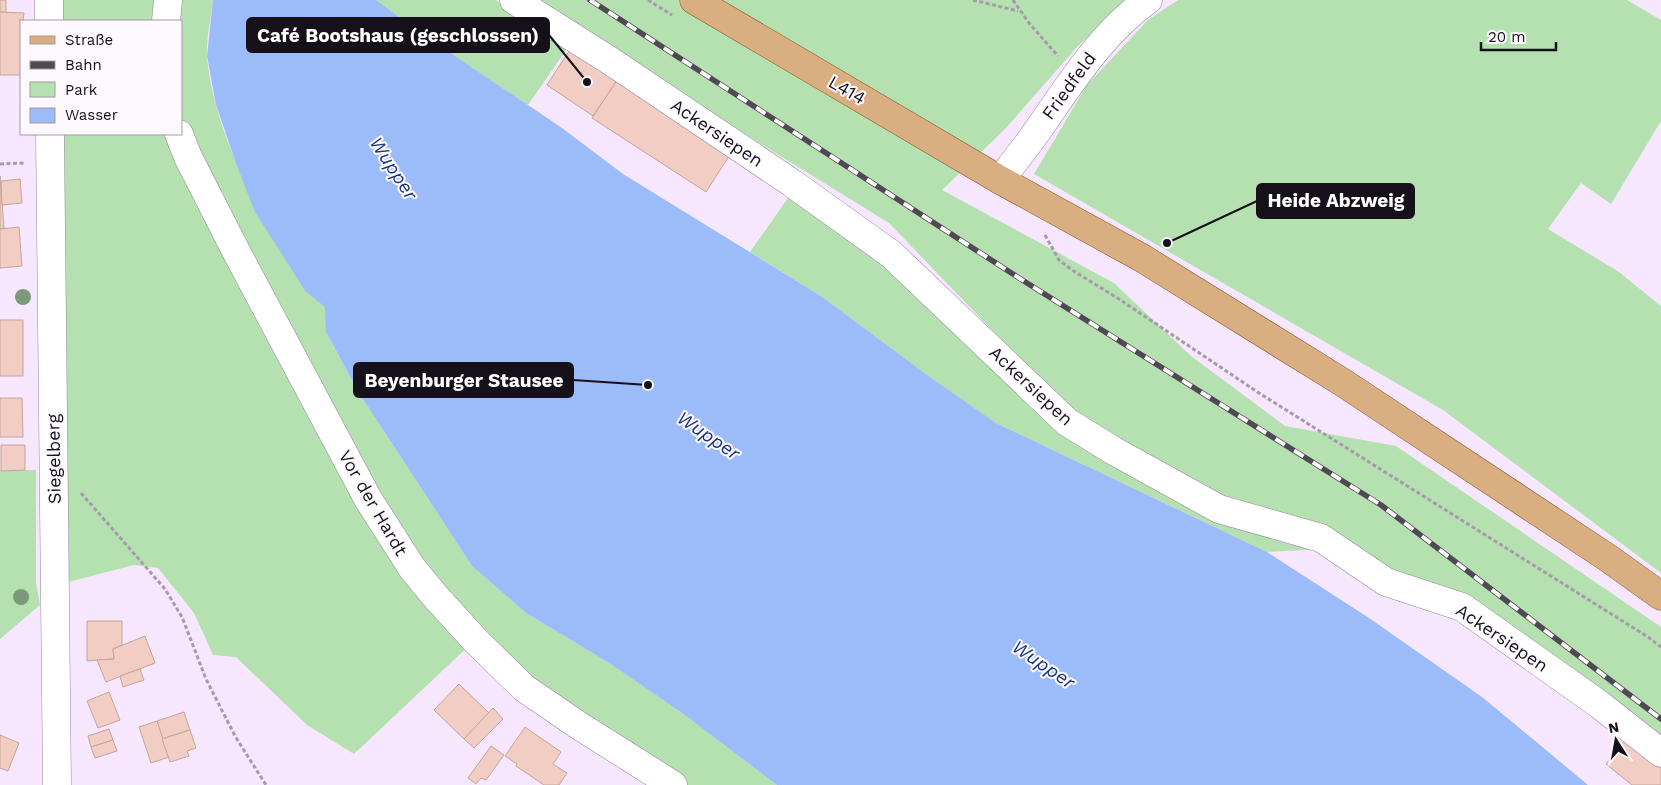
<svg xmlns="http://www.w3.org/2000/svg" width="1661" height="785" font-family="'Work Sans',sans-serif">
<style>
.green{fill:#b5e0af}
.water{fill:#9cbbf9}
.building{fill:#f1cdc3;stroke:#c6a49a}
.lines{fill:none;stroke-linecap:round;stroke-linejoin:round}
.minor-casing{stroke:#96849e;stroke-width:29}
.major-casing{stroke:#845426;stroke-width:29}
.path{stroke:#a69aac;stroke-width:3;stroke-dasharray:4 2.5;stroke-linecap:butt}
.minor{stroke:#fff;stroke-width:28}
.major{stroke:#d9ae80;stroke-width:28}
.rail-casing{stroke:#514855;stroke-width:5.5}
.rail{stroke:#fdf9ff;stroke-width:4;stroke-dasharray:11;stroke-linecap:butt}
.tree{fill:#7c997a}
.labels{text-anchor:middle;stroke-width:4;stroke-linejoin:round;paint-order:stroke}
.street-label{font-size:18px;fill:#16101a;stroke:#fdf9ff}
.water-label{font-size:19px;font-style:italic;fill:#16357b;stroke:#fdf9ff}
.leader{fill:none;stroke:#16101a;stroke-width:2}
.callout-dot{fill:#16101a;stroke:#fdf9ff;stroke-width:2}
.callout{fill:#16101a;stroke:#16101a;stroke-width:2}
.callout-label{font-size:19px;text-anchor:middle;font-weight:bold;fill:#fff}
</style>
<rect width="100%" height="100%" fill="#f7e7fe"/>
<g class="green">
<path d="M62,0H213C211,17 206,41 207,57C215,140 265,222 306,292L326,307V332L359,393L472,566L526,613L609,663L682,713L777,785H673L475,640L354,754L307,725L236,657L213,655L194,613L158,568L134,565L68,582L63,134H181V21H62Z"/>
<path d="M376,0H495L571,43L528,105L421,33Z"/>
<path d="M527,0H1127L1077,47L1005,129L942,190L1114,283L1191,356L1285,426L1396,446L1661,627V746L1476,604L1328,549L1267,552L996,423L930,377L821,296L750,252L790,195L1039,379L889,223Z"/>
<path d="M1178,0H1627L1661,20V121L1611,204L1581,183L1548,229L1619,272L1661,306V573L1443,410L1034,174L1087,85L1148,20Z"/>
<path d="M0,470H36V582L40,605L0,639Z"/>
</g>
<path class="water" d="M213,0H376L421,33L562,128L623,174L821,296L930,377L996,423L1267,552L1369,618L1482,697L1588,785H777L682,713L609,663L526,613L472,566L359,393L326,332L325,307L306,292L255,212L237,166L216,105L207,56Z"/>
<g class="building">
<rect x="0" y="0" width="6" height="12"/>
<path d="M0,12L24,13L23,21H21V75H0Z"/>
<path d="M571,48L618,79L593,116L547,85Z"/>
<path d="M618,79L731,153L706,192L592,118Z"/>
<path d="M0,176L4,228L0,229Z"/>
<path d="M20,179L22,203L2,205L1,181Z"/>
<path d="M19,227L22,266L0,268V229Z"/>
<rect x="0" y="320" width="23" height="56"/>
<path d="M0,398H22L23,437H0Z"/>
<path d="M1,445H25V470L1,471Z"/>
<path d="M87,621H122V645L113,649L114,659L87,661Z"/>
<path d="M145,636L155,663L106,682L97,660L114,659L113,649Z"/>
<path d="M140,669L144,680L123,687L120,676Z"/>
<path d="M459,684L489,713L464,739L434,710Z"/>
<path d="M109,692L120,720L98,728L87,701Z"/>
<path d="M493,708L503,719L474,748L464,739Z"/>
<path d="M184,712L190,730L162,739L157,721Z"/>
<path d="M157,721L169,757L151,763L139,727Z"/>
<path d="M525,727L561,752L553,764L567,773L559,785H544L516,766L517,764L505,756Z"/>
<path d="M109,729L113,740L91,747L88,736Z"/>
<path d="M190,730L196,748L187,751L189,756L170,762L162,739Z"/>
<path d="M0,735L19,743L8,771L0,768Z"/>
<path d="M1629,735L1661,760V785H1632L1606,764Z"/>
<path d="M113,740L117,751L95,758L91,747Z"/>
<path d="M491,746L504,755L486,780L481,778L476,784L468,778Z"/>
</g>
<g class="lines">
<defs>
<g id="minor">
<path d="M49,0V21"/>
<path d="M514,0L612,62L792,183L891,254L1067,422L1114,451L1219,509L1321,538L1386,582L1462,607L1600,705L1661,753"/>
<path d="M166,21L168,0"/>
<path d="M50,134L57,785"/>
<path d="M179,134L188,157L238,255L368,499L412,568L435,596L475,640L524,688L578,725L673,785"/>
<path d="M1000,180C1011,166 1022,152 1033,137C1068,88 1098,36 1148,0"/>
</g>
<path id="major" d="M694,0L1000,180L1142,258L1342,382L1608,558L1661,596"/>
</defs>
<use href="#minor" class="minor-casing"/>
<use href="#major" class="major-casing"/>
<g class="path">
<path d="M648,0L672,15"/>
<path d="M973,0L1018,11"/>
<path d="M1013,0L1029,23L1058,56"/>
<path d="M0,164L24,163"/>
<path d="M1045,235L1059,260L1072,270L1119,299L1259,393L1648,637L1661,647"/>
<path d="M81,493L165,589L182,617L206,679L235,736L266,785"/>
</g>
<use href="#minor" class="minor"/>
<use href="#major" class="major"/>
<defs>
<path id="rail" d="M590,0L1019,278L1381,505L1661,719"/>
</defs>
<use href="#rail" class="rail-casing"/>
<use href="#rail" class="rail"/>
</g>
<g class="tree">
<circle cx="23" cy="297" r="8"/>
<circle cx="21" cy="597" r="8"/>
</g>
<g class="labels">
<g class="street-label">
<text transform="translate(1069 86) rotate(-54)" y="6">Friedfeld</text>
<text transform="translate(847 90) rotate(30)" y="6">L414</text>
<text transform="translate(717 133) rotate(34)" y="6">Ackersiepen</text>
<text transform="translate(1031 386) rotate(43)" y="6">Ackersiepen</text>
<text transform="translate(54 459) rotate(-91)" y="6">Siegelberg</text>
<text transform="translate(373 503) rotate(60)" y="6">Vor der Hardt</text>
<text transform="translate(1502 638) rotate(34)" y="6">Ackersiepen</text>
</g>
<g class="water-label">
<text transform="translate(394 168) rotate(57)" y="7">Wupper</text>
<text transform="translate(709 435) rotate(34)" y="7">Wupper</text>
<text transform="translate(1044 664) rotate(34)" y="7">Wupper</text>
</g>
</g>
<path class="leader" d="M587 82L549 35M1167 243L1257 201M648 385L573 380"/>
<g class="callout-dot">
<circle cx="587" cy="82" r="5"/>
<circle cx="1167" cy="243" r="5"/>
<circle cx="648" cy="385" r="5"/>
</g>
<g class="callout">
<rect x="247" y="18" width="302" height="34" rx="5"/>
<rect x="1257" y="184" width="157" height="34" rx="5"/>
<rect x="354" y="363" width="219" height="34" rx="5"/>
</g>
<g class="callout-label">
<text x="398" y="42">Café Bootshaus (geschlossen)</text>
<text x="1336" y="207">Heide Abzweig</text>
<text x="464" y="387">Beyenburger Stausee</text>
</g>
<rect x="20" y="20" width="162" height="115" fill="#fdf9ff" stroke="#a19ca3"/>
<rect x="30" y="36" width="25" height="8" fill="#d9ae80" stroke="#a19ca3"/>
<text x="65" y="45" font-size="15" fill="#16101a">Straße</text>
<rect x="30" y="61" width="25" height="8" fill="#514855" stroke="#a19ca3"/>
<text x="65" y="70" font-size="15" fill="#16101a">Bahn</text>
<rect x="30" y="82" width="25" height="15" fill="#b5e0af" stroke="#a19ca3"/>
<text x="65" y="95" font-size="15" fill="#16101a">Park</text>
<rect x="30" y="108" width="25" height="15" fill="#9cbbf9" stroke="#a19ca3"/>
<text x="65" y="120" font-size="15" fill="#16101a">Wasser</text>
<g transform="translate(1616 740) rotate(349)" stroke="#fdf9ff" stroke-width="4" paint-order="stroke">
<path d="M0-4L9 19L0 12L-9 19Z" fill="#16101a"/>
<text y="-8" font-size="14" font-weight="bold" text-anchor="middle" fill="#16101a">N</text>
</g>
<path d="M1481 42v8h75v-8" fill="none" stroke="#16101a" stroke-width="2.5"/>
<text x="1488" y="42" font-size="15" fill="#16101a" stroke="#fdf9ff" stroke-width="4" paint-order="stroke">20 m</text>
</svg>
